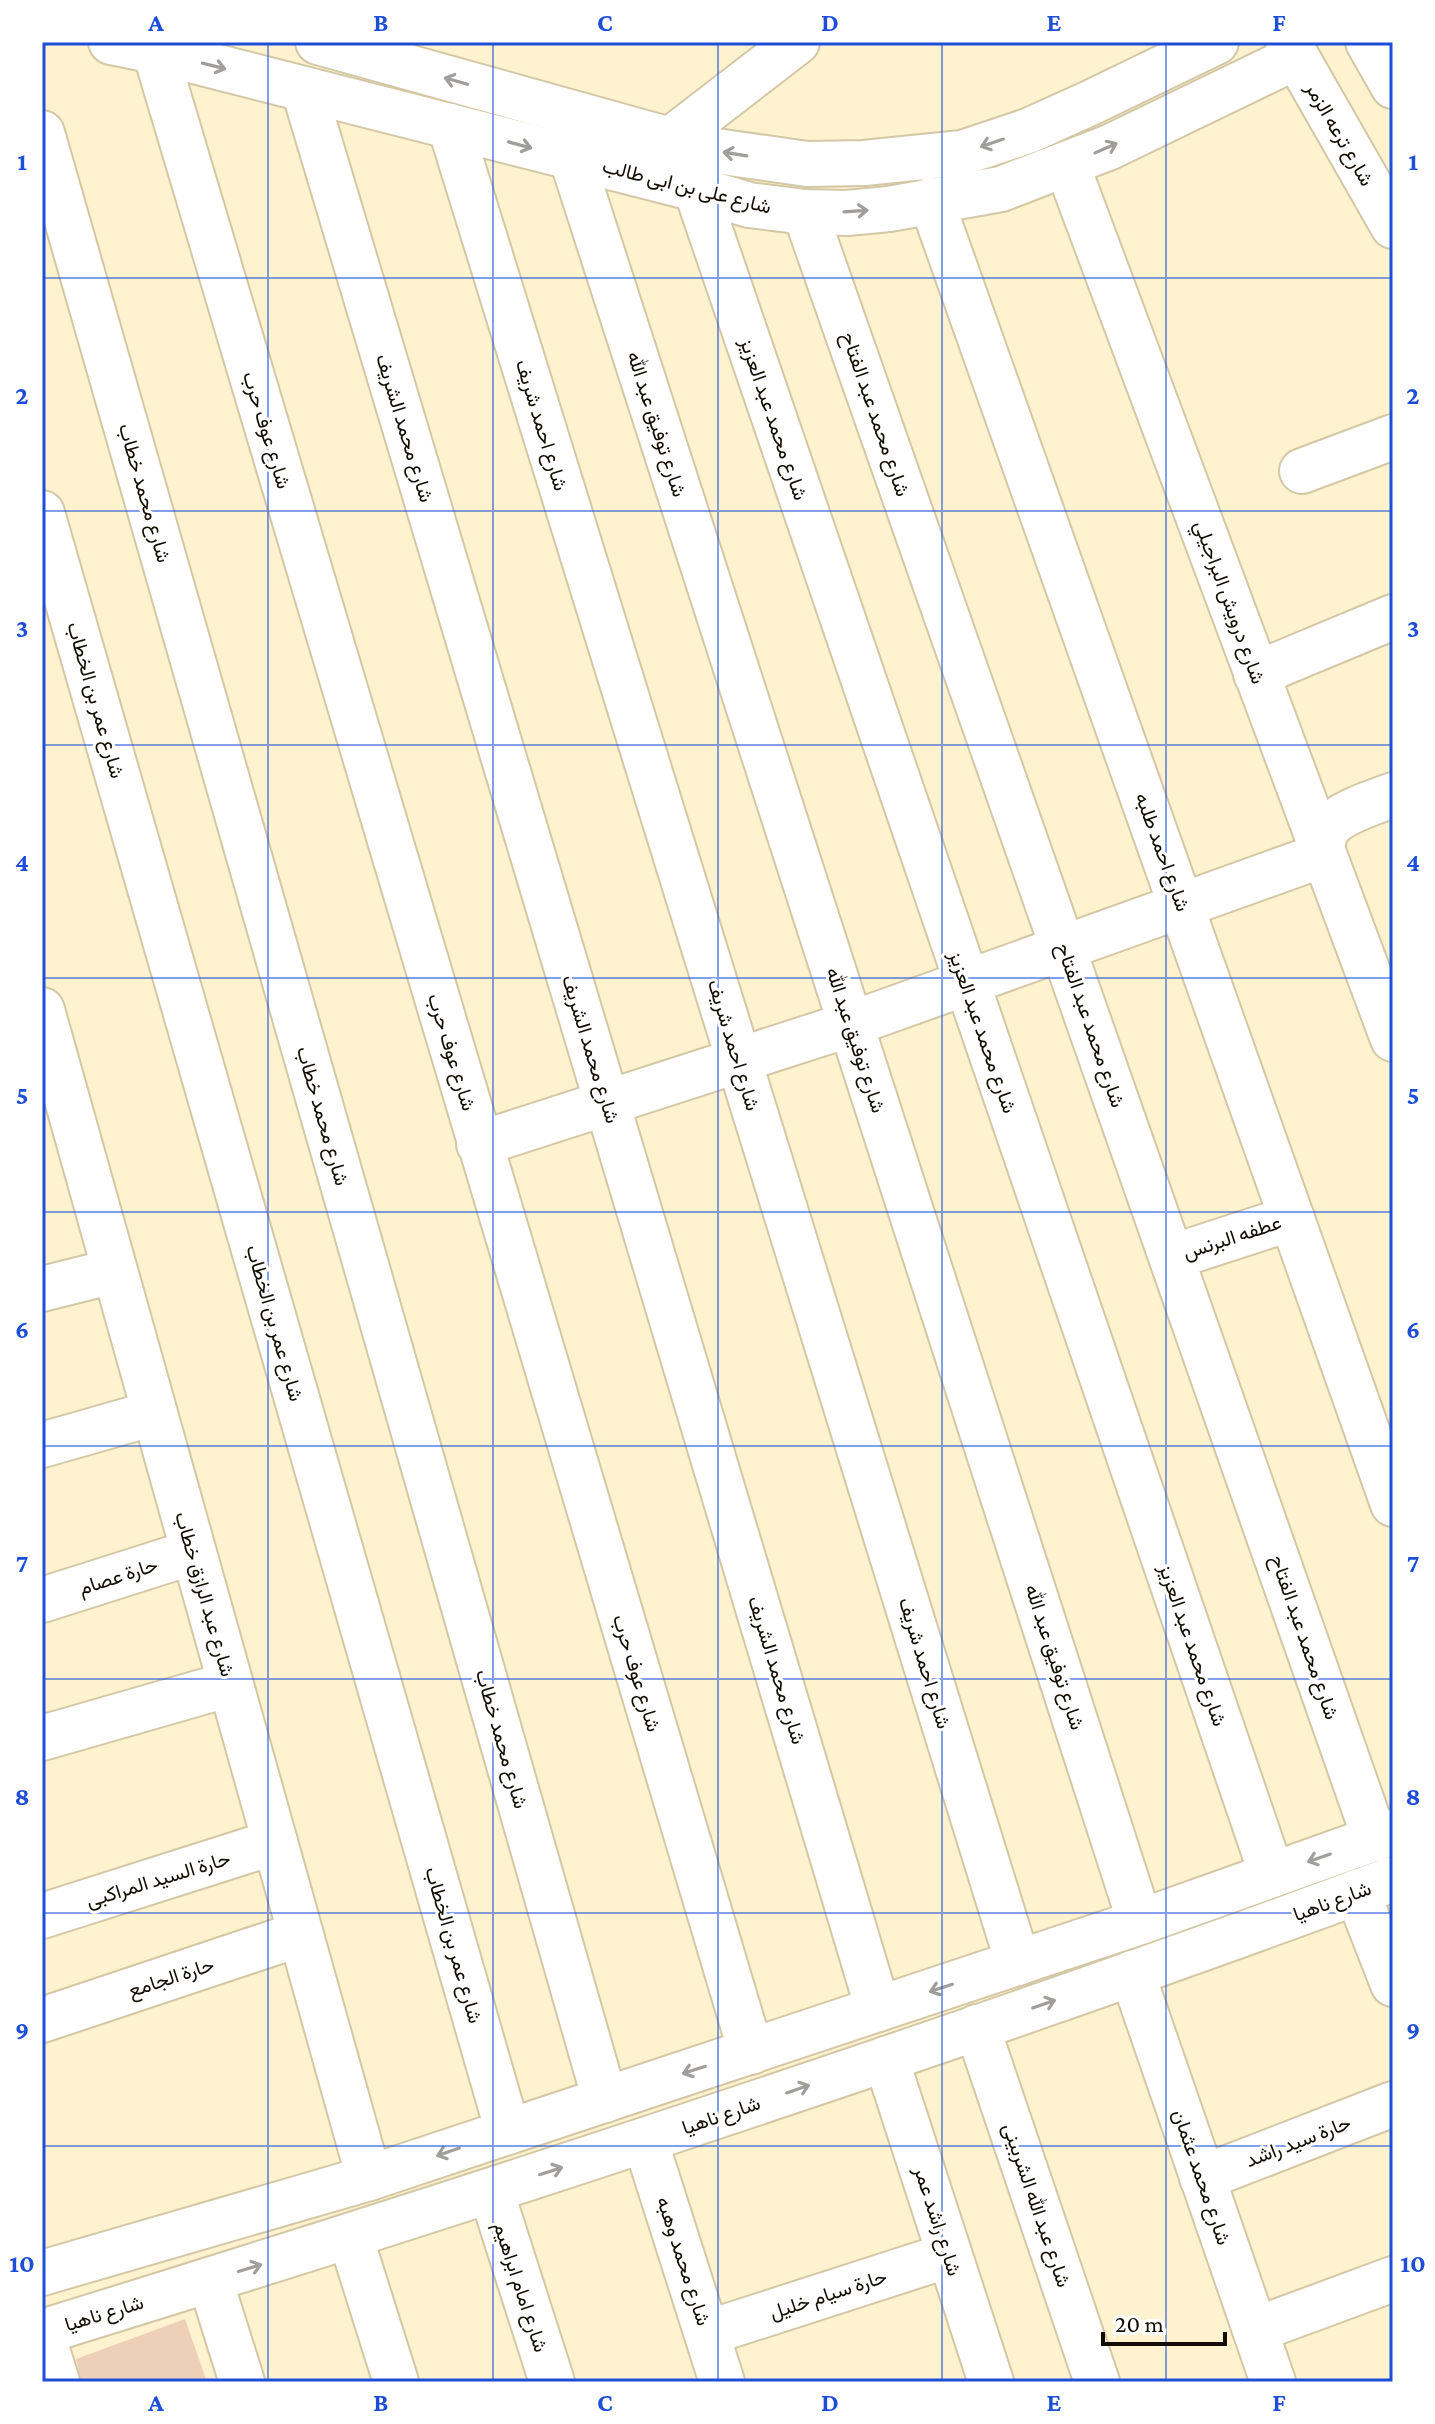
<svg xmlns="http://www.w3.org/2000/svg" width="1435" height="2424" font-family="'Crimson Pro',Vazirmatn,serif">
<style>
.building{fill:#eecfb7}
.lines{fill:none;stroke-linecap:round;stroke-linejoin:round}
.minor-casing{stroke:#d3c7a5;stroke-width:48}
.tertiary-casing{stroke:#d3c7a5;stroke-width:48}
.secondary-casing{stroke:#d3c7a5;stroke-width:48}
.minor{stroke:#fff;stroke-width:44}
.tertiary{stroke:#fff;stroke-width:44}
.secondary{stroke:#fff;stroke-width:44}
.oneway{stroke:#a09e9a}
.grid{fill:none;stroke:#1d4ed8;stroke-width:2;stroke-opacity:0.55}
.labels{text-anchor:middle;stroke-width:6;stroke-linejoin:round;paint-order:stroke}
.street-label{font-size:20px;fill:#120d03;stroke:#fff}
.neatline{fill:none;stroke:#1d4ed8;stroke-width:3}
.grid-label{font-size:26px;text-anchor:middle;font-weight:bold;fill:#1d4ed8}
</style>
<rect width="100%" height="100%" fill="#fff3cf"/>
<path class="building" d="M185,2319L207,2382H81L76,2359Z"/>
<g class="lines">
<defs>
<g id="minor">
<path d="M155,51L751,2052"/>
<path d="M304,90L878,2009"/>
<path d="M450,126L1018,1963"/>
<path d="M42,133L605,2100"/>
<path d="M670,140L797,42"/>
<path d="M572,159L1140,1922"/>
<path d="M1067,165L1393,1039"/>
<path d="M696,189L1272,1875"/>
<path d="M931,200L1393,1504"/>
<path d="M805,212L1375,1839"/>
<path d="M1302,471L1393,437"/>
<path d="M42,513L508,2132"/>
<path d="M1256,674L1393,617"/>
<path d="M42,1010L369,2178"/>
<path d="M479,1144L851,1024L1317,857C1324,848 1322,836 1329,827C1341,812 1375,802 1393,795"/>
<path d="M1172,1257L1292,1218"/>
<path d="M42,1289L114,1271"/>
<path d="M42,1445L154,1413"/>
<path d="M42,1600L193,1552"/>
<path d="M42,1738L230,1684"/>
<path d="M1357,1892L1393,1984"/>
<path d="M42,1916L275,1842"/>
<path d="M1132,1973L1273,2382"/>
<path d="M42,2020L300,1934"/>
<path d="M977,2027L1097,2382"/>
<path d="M886,2059L991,2382"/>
<path d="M645,2140L722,2382"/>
<path d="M1202,2178L1393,2104"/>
<path d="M491,2191L552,2382"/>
<path d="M350,2236L396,2382"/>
<path d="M210,2280L242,2382"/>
<path d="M1255,2330L1393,2279"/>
<path d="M42,2333L57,2382"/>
<path d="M707,2333L949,2255"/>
</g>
<g id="tertiary">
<path d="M111,42L155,51L696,189L749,205L805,212L847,213L889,209L1001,189L1110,147L1296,57"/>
<path d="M318,42L670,140L716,151L807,164L864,163L962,153L1028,131L1090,103L1216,42"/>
<path d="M1288,42L1393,226"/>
</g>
<g id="secondary">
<path d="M1368,42L1393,86"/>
<path d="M42,2273L369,2178L1140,1922L1393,1832"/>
<path d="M42,2332C496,2192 948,2044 1393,1879"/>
</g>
</defs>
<use href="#minor" class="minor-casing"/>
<use href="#tertiary" class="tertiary-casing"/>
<use href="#secondary" class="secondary-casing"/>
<use href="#minor" class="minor"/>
<use href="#tertiary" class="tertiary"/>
<use href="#secondary" class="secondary"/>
</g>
<defs><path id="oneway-shaft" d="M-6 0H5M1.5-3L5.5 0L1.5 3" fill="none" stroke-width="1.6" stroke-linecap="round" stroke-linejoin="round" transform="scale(2)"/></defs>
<g class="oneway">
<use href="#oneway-shaft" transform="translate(214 66) rotate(14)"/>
<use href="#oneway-shaft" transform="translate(456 81) rotate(-164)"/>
<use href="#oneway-shaft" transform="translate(992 143) rotate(161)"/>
<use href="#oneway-shaft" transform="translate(520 145) rotate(15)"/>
<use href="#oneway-shaft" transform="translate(1106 148) rotate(-24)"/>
<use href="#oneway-shaft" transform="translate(735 154) rotate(-171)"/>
<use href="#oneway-shaft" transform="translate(856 211) rotate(-4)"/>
<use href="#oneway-shaft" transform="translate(1319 1858) rotate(161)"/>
<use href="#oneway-shaft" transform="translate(941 1988) rotate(162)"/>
<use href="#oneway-shaft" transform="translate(1044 2004) rotate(-19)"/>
<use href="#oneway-shaft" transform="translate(694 2070) rotate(162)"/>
<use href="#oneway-shaft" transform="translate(798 2089) rotate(-19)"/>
<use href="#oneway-shaft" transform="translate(448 2152) rotate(161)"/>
<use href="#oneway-shaft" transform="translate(551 2171) rotate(-18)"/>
<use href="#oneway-shaft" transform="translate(250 2268) rotate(-17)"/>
</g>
<path class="grid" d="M268,42V2382M493,42V2382M718,42V2382M942,42V2382M1166,42V2382M42,278H1393M42,511H1393M42,745H1393M42,978H1393M42,1212H1393M42,1446H1393M42,1679H1393M42,1913H1393M42,2146H1393"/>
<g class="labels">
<g class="street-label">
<text transform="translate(1340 134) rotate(60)" y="7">شارع ترعه الزمر</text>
<text transform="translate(687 186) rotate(14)" y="7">شارع على بن ابى طالب</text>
<text transform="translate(876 414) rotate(71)" y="7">شارع محمد عبد الفتاح</text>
<text transform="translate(774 419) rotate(71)" y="7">شارع محمد عبد العزيز</text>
<text transform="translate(657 424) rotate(72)" y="7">شارع توفيق عبد الله</text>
<text transform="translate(542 425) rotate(73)" y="7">شارع احمد شريف</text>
<text transform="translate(405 428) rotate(73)" y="7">شارع محمد الشريف</text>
<text transform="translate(267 430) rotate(73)" y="7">شارع عوف حرب</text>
<text transform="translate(145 493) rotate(74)" y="7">شارع محمد خطاب</text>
<text transform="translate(1230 602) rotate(70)" y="7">شارع درويش البراجيلي</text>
<text transform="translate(96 700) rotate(74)" y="7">شارع عمر بن الخطاب</text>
<text transform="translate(1163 852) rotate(70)" y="7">شارع احمد طلبه</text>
<text transform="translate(1091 1025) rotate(71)" y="7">شارع محمد عبد الفتاح</text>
<text transform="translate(983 1032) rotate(71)" y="7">شارع محمد عبد العزيز</text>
<text transform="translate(856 1040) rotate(72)" y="7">شارع توفيق عبد الله</text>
<text transform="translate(734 1045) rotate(73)" y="7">شارع احمد شريف</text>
<text transform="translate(591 1049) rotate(73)" y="7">شارع محمد الشريف</text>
<text transform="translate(452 1052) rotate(73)" y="7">شارع عوف حرب</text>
<text transform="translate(323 1116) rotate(74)" y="7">شارع محمد خطاب</text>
<text transform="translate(1232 1237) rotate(-18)" y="7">عطفه البرنس</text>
<text transform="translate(275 1323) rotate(74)" y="7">شارع عمر بن الخطاب</text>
<text transform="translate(118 1576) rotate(-18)" y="7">حارة عصام</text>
<text transform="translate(205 1594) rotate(74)" y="7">شارع عبد الرازق خطاب</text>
<text transform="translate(1305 1637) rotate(71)" y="7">شارع محمد عبد الفتاح</text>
<text transform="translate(1193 1645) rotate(71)" y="7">شارع محمد عبد العزيز</text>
<text transform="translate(1055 1657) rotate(72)" y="7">شارع توفيق عبد الله</text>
<text transform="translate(925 1663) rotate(73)" y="7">شارع احمد شريف</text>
<text transform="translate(777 1670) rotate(73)" y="7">شارع محمد الشريف</text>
<text transform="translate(637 1673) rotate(73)" y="7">شارع عوف حرب</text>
<text transform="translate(502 1739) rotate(74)" y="7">شارع محمد خطاب</text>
<text transform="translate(158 1879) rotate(-17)" y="7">حارة السيد المراكبى</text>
<text transform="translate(1332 1901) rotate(-20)" y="7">شارع ناهيا</text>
<text transform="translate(454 1945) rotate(74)" y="7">شارع عمر بن الخطاب</text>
<text transform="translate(171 1977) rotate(-18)" y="7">حارة الجامع</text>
<text transform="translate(721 2115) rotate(-19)" y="7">شارع ناهيا</text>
<text transform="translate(1298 2141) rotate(-21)" y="7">حارة سيد راشد</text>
<text transform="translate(1202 2177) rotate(71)" y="7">شارع محمد عثمان</text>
<text transform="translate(1037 2205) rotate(71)" y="7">شارع عبد الله الشربينى</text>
<text transform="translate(938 2221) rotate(72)" y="7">شارع راشد عمر</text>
<text transform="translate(684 2261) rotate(72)" y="7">شارع محمد وهبه</text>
<text transform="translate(521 2287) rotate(72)" y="7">شارع امام ابراهيم</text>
<text transform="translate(828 2294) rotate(-18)" y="7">حارة سيام خليل</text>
<text transform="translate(104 2313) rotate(-17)" y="7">شارع ناهيا</text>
</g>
</g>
<rect width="1435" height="2424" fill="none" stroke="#ffffff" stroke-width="88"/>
<path d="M1103 2332v12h122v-12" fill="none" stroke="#120d03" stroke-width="4"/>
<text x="1115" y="2332" font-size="24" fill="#120d03" stroke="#ffffff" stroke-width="6" paint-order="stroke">20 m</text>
<rect x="44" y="44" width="1347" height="2336" class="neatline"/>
<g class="grid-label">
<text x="156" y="31">A</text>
<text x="381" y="31">B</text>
<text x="605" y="31">C</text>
<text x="830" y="31">D</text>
<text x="1054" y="31">E</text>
<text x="1279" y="31">F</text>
<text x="22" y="170">1</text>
<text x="1413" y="170">1</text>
<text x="22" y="404">2</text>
<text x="1413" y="404">2</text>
<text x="22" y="637">3</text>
<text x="1413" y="637">3</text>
<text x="22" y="871">4</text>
<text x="1413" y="871">4</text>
<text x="22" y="1104">5</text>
<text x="1413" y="1104">5</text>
<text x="22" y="1338">6</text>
<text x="1413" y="1338">6</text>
<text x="22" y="1572">7</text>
<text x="1413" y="1572">7</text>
<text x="22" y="1805">8</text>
<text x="1413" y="1805">8</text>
<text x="22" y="2039">9</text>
<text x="1413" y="2039">9</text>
<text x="22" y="2272">10</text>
<text x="1413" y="2272">10</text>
<text x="156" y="2411">A</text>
<text x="381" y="2411">B</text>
<text x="605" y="2411">C</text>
<text x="830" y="2411">D</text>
<text x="1054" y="2411">E</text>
<text x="1279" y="2411">F</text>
</g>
</svg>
